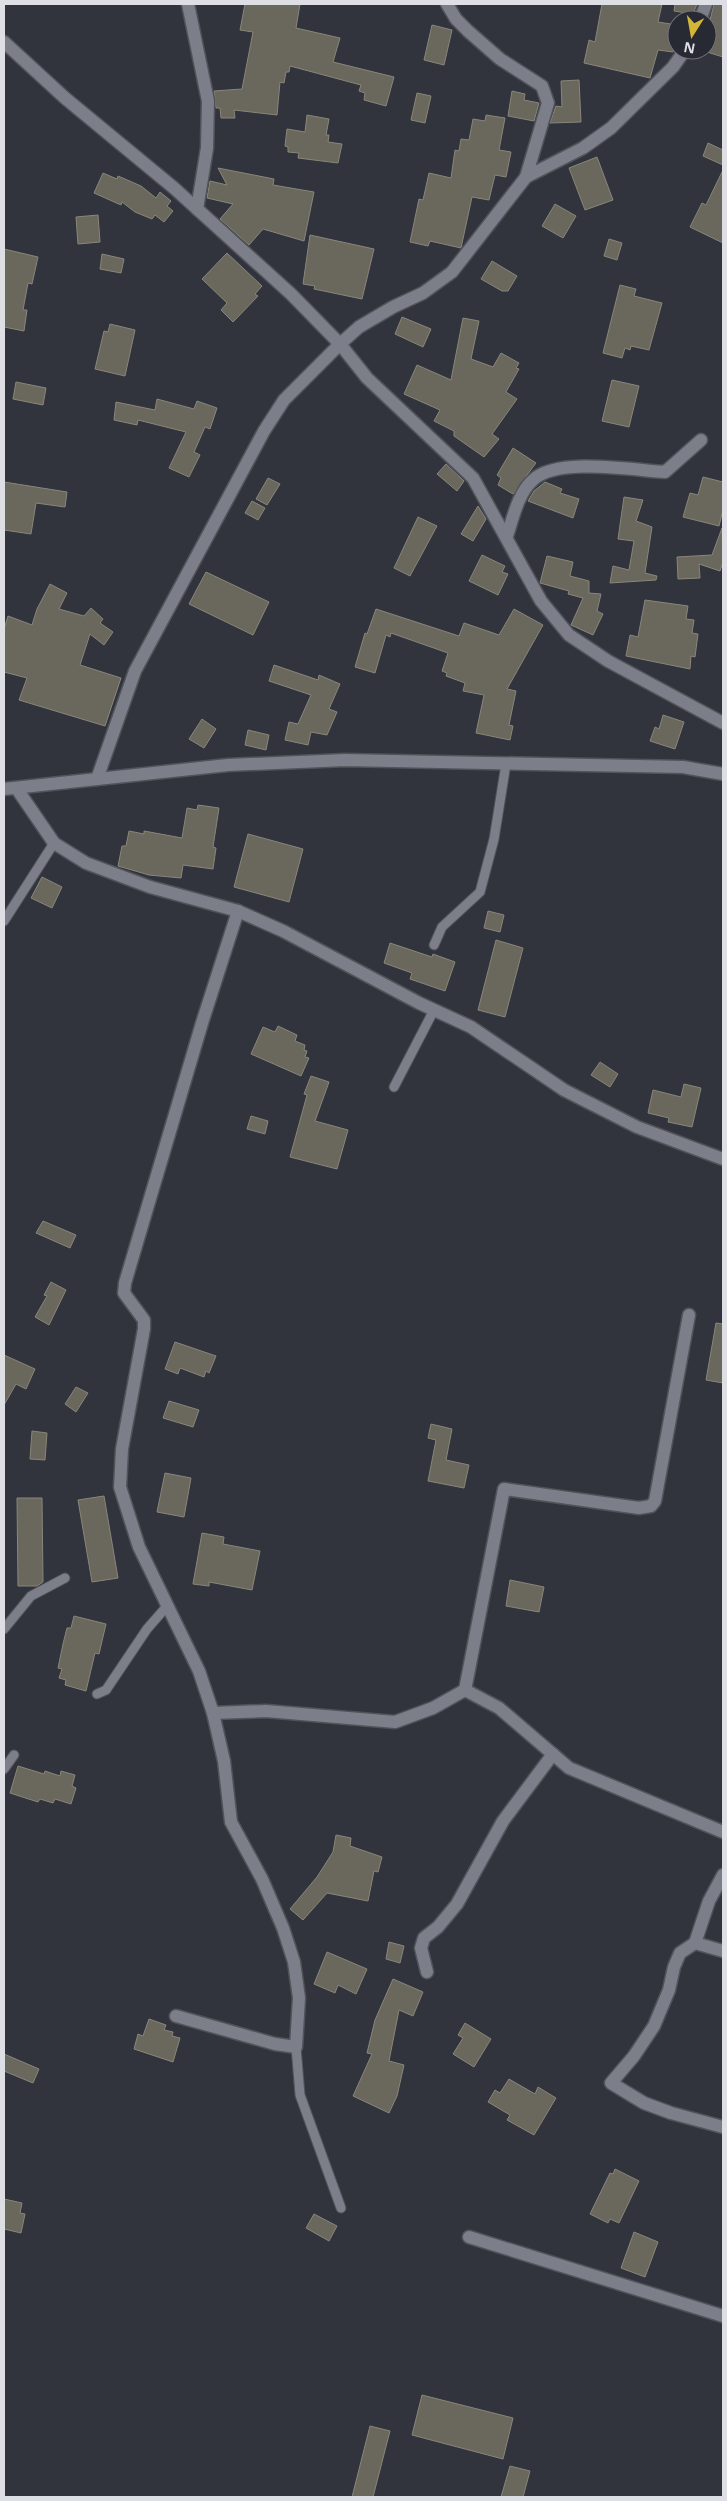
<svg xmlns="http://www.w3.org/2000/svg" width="727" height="2501" font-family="'Noto Sans',sans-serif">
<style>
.building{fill:#6a675c;stroke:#89867b}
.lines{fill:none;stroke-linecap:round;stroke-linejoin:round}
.lane-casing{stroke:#51535a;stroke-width:11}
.street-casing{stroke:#51535a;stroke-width:15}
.secondary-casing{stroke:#51535a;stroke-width:15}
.lane{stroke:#7c7e89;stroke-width:9}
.street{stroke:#7c7e89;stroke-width:12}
.secondary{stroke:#7c7e89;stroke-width:12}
</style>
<rect width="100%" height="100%" fill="#32343d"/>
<g class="building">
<path d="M245,4H300L296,28L340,38L333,62L394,77L386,106L364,100L365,93L359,91L361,85L290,66L289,72H286L284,83L280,82L277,115L234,110L235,118H221L220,108H216L214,91L242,89L253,32L240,30Z"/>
<path d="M602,4H662L658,22L677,25L673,52L658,50L650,78L584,63L589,40L595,42Z"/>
<path d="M675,4H697L693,14L674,11Z"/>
<path d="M714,4H723V57L707,52V32Z"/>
<path d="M432,25L452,30L444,65L424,60Z"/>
<path d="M579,80L581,122L550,123L556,106L562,107L561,81Z"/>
<path d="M512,91L525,94L524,100L539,103L534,121L508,116Z"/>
<path d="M417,93L431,96L425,123L411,120Z"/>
<path d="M307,115L329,119L326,135H329L328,142L342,144L338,163L298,158L299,153L288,152V147L285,146L287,129L305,132Z"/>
<path d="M486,115L505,118L499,150L511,152L506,177L495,175L489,200L472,197L461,248L430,241L428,246L410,242L419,199L423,200L429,173L451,178L455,150L459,151L461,139L469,140L473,119L485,121Z"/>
<path d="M708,143L723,150V165L703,156Z"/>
<path d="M597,157L613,200L585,210L569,168Z"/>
<path d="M218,168L274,179L273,185L314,192L304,241L263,229L249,245L220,219L233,204L207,198L210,181L227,185Z"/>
<path d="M723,170V243L690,227L702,203L706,205Z"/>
<path d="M103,173L117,179L118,176L141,186L156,198L160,192L171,201L167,206L173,211L164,222L155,215L152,219L135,212L122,202L121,205L94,193Z"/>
<path d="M555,204L576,216L563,238L542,226Z"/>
<path d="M98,215L100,242L78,244L76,217Z"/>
<path d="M310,235L374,249L362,299L314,289L315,286L303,284Z"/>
<path d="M609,239L622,243L617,260L604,256Z"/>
<path d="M4,249L38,257L32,284L28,283L23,310H27L24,331L4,327Z"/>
<path d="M227,253L262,286L255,294L258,296L233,322L221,310L227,303L202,279Z"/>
<path d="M102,254L124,259L121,273L100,269Z"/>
<path d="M492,261L517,276L508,291H502L481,279Z"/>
<path d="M620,285L636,289L634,296L662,303L649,350L631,346L630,350L625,348L622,358L603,353Z"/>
<path d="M402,317L431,329L423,347L395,334Z"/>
<path d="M463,318L479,321L471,359L493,367L501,353L519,363L516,368L519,369L506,392L517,399L492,434L499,439L484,457L454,436V431L434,421L440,410L404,394L417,365L451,380Z"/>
<path d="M110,324L135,330L125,376L95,369L104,331L108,332Z"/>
<path d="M612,380L639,386L629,427L602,421Z"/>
<path d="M16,382L46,388L43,405L13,399Z"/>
<path d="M157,399L194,409L197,401L217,408L210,429L205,427L194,452L200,455L189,477L169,468L186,432L138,420L137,425L114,420L116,402L155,410Z"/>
<path d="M513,448L536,463L513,494L498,485L501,478L497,475Z"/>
<path d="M446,464L464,481L457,491L437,474Z"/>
<path d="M703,477L723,482V510L719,526L683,517L690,493L698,495Z"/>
<path d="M268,478L280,484L267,505L256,499Z"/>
<path d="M4,482L67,492L65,507L36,503L31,534L4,530Z"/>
<path d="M545,482L562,489L560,493L579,499L573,518L528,501L534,491Z"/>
<path d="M624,497L643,500L636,521L652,527L645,573L657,576L656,580L610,583L613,566L629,570L634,541L618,539Z"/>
<path d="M252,501L265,508L258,520L245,513Z"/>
<path d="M478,506L486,519L473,541L461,534Z"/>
<path d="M418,517L437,526L410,576L394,568Z"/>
<path d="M722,528L723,562L720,571L699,564L700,578L678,579L677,557L712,555Z"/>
<path d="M482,555L505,566L502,572L508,574L498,595L469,581Z"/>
<path d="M547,556L573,562L570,576L589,581V593L601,594L597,611L603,614L593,635L571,625L583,598L568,594L569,591L540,583Z"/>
<path d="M206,572L269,602L253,635L189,604Z"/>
<path d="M50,584L67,593L59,609L84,616L91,608L103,619L100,623L113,632L104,645L90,634L80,665L121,678L105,726L19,700L27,678L4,672V629L8,616L32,625L37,609Z"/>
<path d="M645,600L688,606L686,619L694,620L692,633L698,634L695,657L691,656L690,669L626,656L630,635L638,637Z"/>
<path d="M376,609L459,636L464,623L499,635L514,609L543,625L507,689L516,691L509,725L513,726L510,740L476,733L484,695L463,691L465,683L446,676L447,673L442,671L448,653L391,633L390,637L386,635L375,673L355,667L365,633L367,634Z"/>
<path d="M274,665L318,680L319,675L340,684L329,709L337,712L327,735L311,732L308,745L285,740L289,722L298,724L311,695L269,681Z"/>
<path d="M663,715L684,722L675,749L650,741L655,727L659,729Z"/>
<path d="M202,719L216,729L204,748L189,739Z"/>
<path d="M248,730L269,735L266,750L245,745Z"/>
<path d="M198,805L219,808L213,847L216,848L213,869L183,865L181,878L149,875L118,866L122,846H126L129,831L144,834V831L182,838L187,808L197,810Z"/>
<path d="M248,834L303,849L289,902L234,887Z"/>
<path d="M42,877L62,887L52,908L31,898Z"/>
<path d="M488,911L504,915L500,932L484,928Z"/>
<path d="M496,940L523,948L505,1017L478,1010Z"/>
<path d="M390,943L432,957L433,954L455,962L445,991L410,979L412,973L384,963Z"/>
<path d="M278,1026L297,1035L295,1041L305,1045L304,1050L307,1051L305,1057L309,1058L301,1076L251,1054L263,1027L275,1032Z"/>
<path d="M600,1062L618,1074L610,1087L591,1075Z"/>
<path d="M311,1076L329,1082L315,1121L348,1130L337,1169L290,1157L307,1095L304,1094Z"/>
<path d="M684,1084L701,1088L692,1127L668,1122L669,1118L648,1113L653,1090L681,1097Z"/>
<path d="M251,1116L268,1121L265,1134L247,1129Z"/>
<path d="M43,1221L76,1235L70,1248L36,1233Z"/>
<path d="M51,1282L66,1290L49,1325L35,1317L47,1296L44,1295Z"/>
<path d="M716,1323L723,1324V1383L706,1380Z"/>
<path d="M175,1342L216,1356L209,1373L206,1371L204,1377L180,1368L178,1374L165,1369Z"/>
<path d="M4,1355L35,1369L26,1389L16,1384L4,1405Z"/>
<path d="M76,1387L88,1393L76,1412L65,1404Z"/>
<path d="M169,1401L199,1410L193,1427L163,1418Z"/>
<path d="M431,1424L452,1429L446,1460L469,1465L464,1488L428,1481L436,1440L428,1438Z"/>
<path d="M32,1431L47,1433L45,1460L30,1459Z"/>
<path d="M165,1473L191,1478L184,1517L157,1512Z"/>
<path d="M104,1496L118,1578L92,1582L78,1500Z"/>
<path d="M17,1498H42L43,1582L37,1586H18Z"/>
<path d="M202,1533L224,1537L223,1544L260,1551L252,1590L209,1582V1586L193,1584Z"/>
<path d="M510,1580L544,1587L539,1612L506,1606Z"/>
<path d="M74,1616L106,1624L99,1654L95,1653L86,1691L65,1685L66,1680L59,1678L62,1669L58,1668L63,1644L67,1628H71Z"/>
<path d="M18,1766L44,1774L45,1771L60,1776L61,1771L75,1775L72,1786L76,1788L71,1804L55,1799L53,1803L40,1799L38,1802L10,1793Z"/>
<path d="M336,1835L351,1838L350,1846L382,1857L378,1872L374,1871L368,1901L327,1893L303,1920L290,1909L317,1877L333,1852Z"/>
<path d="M389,1942L404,1946L400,1963L386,1959Z"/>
<path d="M327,1952L367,1969L356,1994L338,1985L335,1993L314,1984Z"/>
<path d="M393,1979L423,1992L413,2016L399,2010L389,2061L404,2065L397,2096L389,2113L353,2096L372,2054L367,2053L375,2020Z"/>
<path d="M149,2019L166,2025L164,2030L173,2032L172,2036L180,2038L173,2062L134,2049L138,2034L143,2036Z"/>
<path d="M465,2023L491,2039L474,2067L453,2054L463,2038L458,2035Z"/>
<path d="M4,2054L39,2069L33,2083L4,2071Z"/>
<path d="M509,2079L535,2094L538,2087L556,2098L534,2135L507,2120L510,2115L488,2102L495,2090L500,2093Z"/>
<path d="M615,2169L639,2181L619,2223L610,2219L608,2223L590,2214L610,2173L613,2174Z"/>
<path d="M4,2199L22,2203L20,2213L25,2214L21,2233L4,2229Z"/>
<path d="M314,2214L337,2226L329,2241L306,2228Z"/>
<path d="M634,2232L658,2242L645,2277L621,2268Z"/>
<path d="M422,2395L513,2418L503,2459L412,2435Z"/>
<path d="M370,2426L390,2431L373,2497H352Z"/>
<path d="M510,2466L530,2471L523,2497H501Z"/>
</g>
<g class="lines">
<defs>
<g id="lane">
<path d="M4,921L54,843"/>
<path d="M434,945L442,927L480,892L494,839L506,764"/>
<path d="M394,1087L434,1010"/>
<path d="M4,1629L31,1596L65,1578"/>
<path d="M97,1694L106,1690L147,1629L168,1605"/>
<path d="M4,1769L14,1755"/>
<path d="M296,2047L300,2095L341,2208"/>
</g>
<g id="street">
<path d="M188,4L208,101L207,148L197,209"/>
<path d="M447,4L456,19L468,31L500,59L542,86L548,103L526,177"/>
<path d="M700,20L706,4"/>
<path d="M4,42L65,98L174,188L291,294L340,344L367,378L473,478L541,601L569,635L608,661L723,723"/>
<path d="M507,536C513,518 518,493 533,480C557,457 633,470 665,472L701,440"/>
<path d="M97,779L135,671L264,431L284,400L340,344L359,327L393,307L423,293L452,272L526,177L583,148L611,128L673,67L685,50"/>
<path d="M17,789L54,843L86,863L150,887L238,911L283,931L419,1003L471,1027L564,1090L637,1127L723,1159"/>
<path d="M465,1690L504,1489L639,1508L651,1506L655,1501L689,1315"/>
<path d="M213,1713L266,1711L395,1722L433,1708L465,1690L499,1708L569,1768L723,1832"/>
<path d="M695,1943L709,1901L723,1875"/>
<path d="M723,1951L695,1943L680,1953L674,1967L669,1990L654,2026L634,2056L611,2083L644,2103L671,2113L723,2127"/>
<path d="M427,1972L421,1948L424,1938L438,1927L457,1904L503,1821L553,1754"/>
<path d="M176,2016L275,2044L296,2047L299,1998L294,1962L283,1928L262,1879L231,1822L224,1761L213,1713L199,1671L139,1547L120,1487L122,1449L144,1329V1320L124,1293L125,1283L202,1023L238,911"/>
<path d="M469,2237L723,2316"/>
</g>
<path id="secondary" d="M4,789L228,765L345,760L683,767L723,774"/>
</defs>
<use href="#lane" class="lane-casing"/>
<use href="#street" class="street-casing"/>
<use href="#secondary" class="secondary-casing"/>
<use href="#lane" class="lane"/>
<use href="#street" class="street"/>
<use href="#secondary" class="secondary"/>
</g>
<rect width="727" height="2501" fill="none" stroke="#dedfe5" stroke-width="10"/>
<g transform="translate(692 35) rotate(191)"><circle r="24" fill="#282a33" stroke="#71727a"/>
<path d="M0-4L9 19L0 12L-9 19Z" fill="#d4b635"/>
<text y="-8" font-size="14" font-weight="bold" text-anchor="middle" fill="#dedfe5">N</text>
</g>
</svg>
